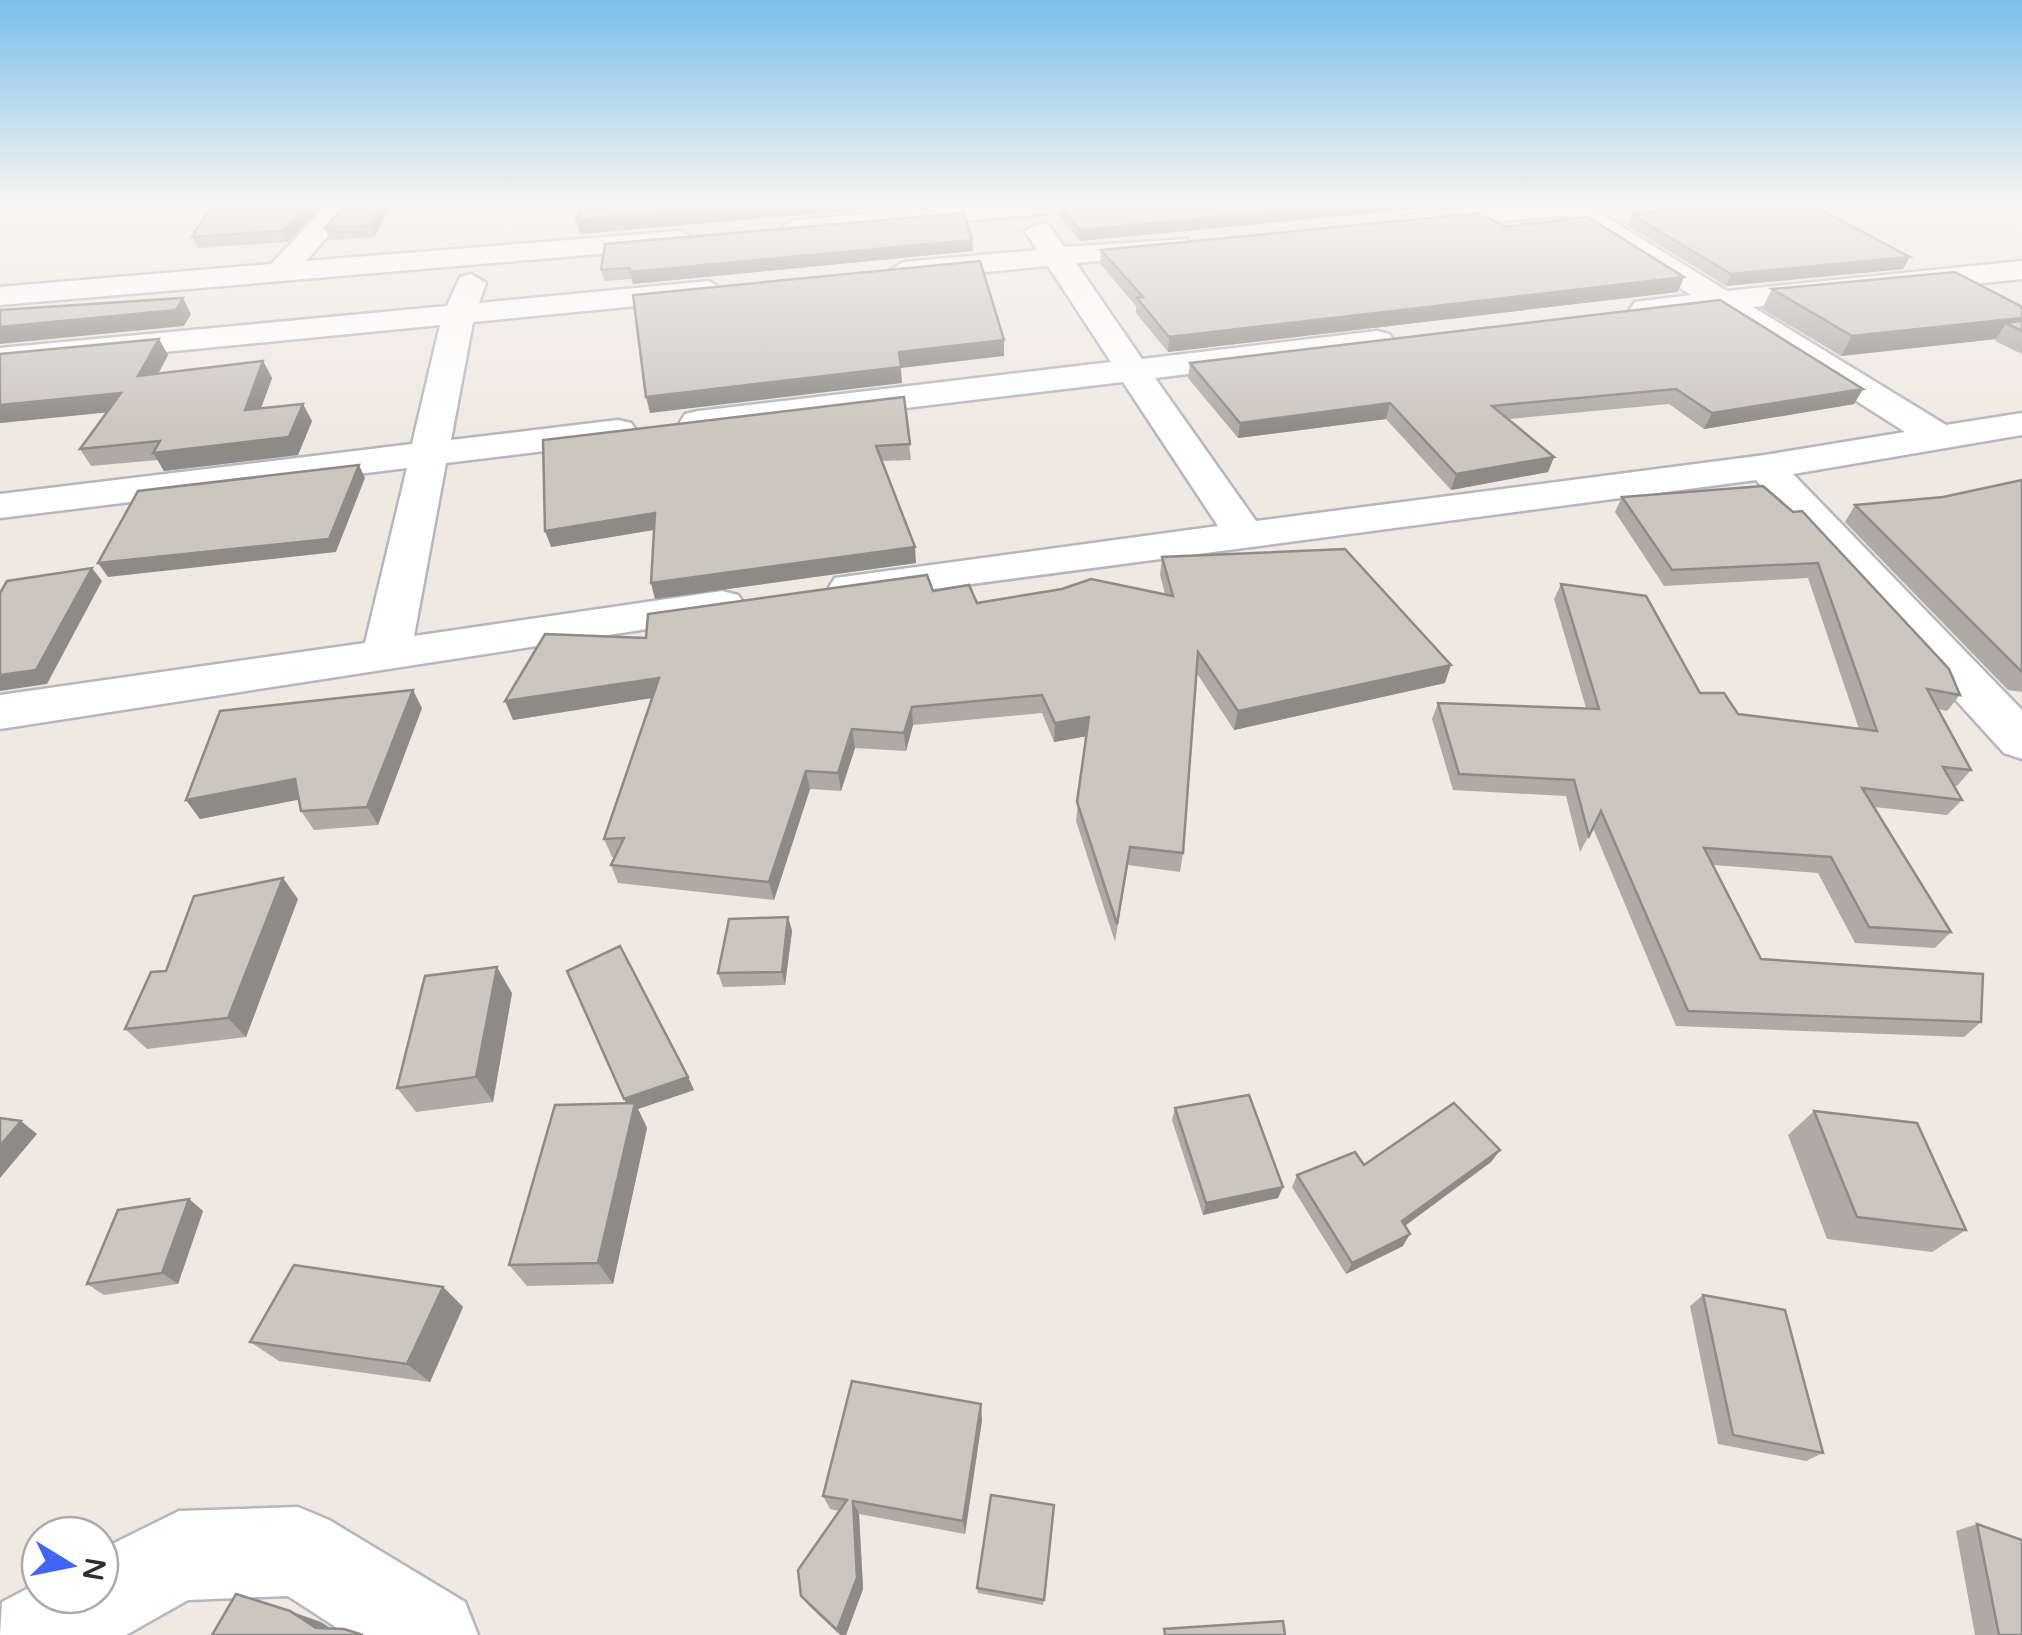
<svg xmlns="http://www.w3.org/2000/svg" width="2022" height="1635" font-family="'Varela Round',sans-serif">
<style>
.lines{fill:none;stroke-linecap:round;stroke-linejoin:round}
.street-casing{stroke:#b4b7c1;stroke-width:5}
.street{fill:#fff;fill-rule:evenodd}
.wall{fill:#afaba4}
.shaded-wall{fill:#8e8b86}
.building{fill:#cbc7bf;stroke:#8e8b86;stroke-width:2.5}
</style>
<rect width="100%" height="100%" fill="#efe9e1"/>
<g class="lines">
<defs>
<g id="street">
<path d="M329,203H356L306,261L680,231L694,239L680,247L0,305V287L271,264Z"/>
<path d="M986,203H1086L1073,211L795,236L781,228L795,220Z"/>
<path d="M1523,203H1583L1727,291L2022,261V279L1753,307L1946,425L2022,413V435L1793,474L2022,710V759L2004,753L1756,480L851,600L835,596L829,587L835,578L1218,526L1123,382L698,433L685,430L680,422L685,414L698,411L1111,362L1048,266L904,280L889,271L904,262L1037,250L1025,231L1039,223L1049,225L1064,247L1187,239L1191,245L1177,254L1076,263L1142,359L1377,331L1389,334L1394,341L1389,348L1377,351L1155,378L1256,521L1765,455L1905,432L1716,311L1635,316L1630,309L1635,302L1691,295L1565,215L1411,230L1397,222L1411,214Z"/>
<path d="M471,274L486,283L479,303L709,281L724,290L709,299L473,322L451,440L618,420L631,423L637,431L631,439L618,442L446,463L414,636L722,591L738,595L745,605L738,615L0,729V695L365,643L407,468L0,518V494L412,444L440,325L0,368V348L447,306L460,277Z"/>
<path d="M298,1507L329,1520L465,1602L478,1635H348L288,1596L188,1600L126,1635H0L2,1602L40,1582V1595H100V1550L179,1511Z"/>
</g>
</defs>
<use href="#street" class="street-casing"/>
<use href="#street" class="street"/>
</g>
<g class="wall">
<path d="M213,203H326L287,242L198,248L192,237Z"/>
<path d="M346,203H393L374,237L329,240L325,228Z"/>
<path d="M1076,203H1447L1446,206L1080,241L1059,216V205Z"/>
<path d="M1678,203H1808L1903,269L1726,286L1628,226L1632,215L1676,207Z"/>
<path d="M1504,227L1678,292L1168,352L1136,313V306L1100,264L1101,250Z"/>
<path d="M972,240L973,251L633,284L632,279L604,281L601,270Z"/>
<path d="M1772,289L2022,307V354L1995,341L1996,339L1841,356L1762,309Z"/>
<path d="M159,339L168,355L158,374L263,361L272,378L261,408L312,421L298,455L164,471L158,460L91,466L80,449L106,412L0,423V354Z"/>
<path d="M1190,363L1863,389L1854,404L1704,429L1669,404L1509,419L1554,457L1548,472L1451,490L1386,419L1238,438L1188,378Z"/>
<path d="M904,397L911,460L881,461L916,563L655,599L654,530L551,547Z"/>
<path d="M2022,480V692L2008,690L1845,522L1855,505L1943,497Z"/>
<path d="M1763,486L1960,695L1947,711L1938,709L1971,770L1957,786H1954L1962,800L1947,815L1874,807L1951,932L1935,948L1855,943L1818,873L1713,865L1761,959L1981,1022L1964,1037L1676,1026L1593,828L1580,852L1566,796L1453,790L1432,719L1438,703L1586,708L1554,599L1561,584L1700,693L1738,714L1859,729L1808,578L1664,586L1615,512L1622,497Z"/>
<path d="M1162,557L1445,683L1234,730L1196,672L1183,853L1180,872L1128,865L1115,942L1076,821L1086,736L1054,742L1042,713L913,725L906,751L855,748L841,791L810,789L774,900L618,883L611,865L615,857H612L604,839L652,698L513,720L646,638L933,591L977,603L1165,594L1160,575Z"/>
<path d="M422,708L378,825L314,830L301,811L299,799L200,819L186,800Z"/>
<path d="M298,899L246,1037L147,1049L125,1029L166,971Z"/>
<path d="M788,917L792,931L785,985L723,987L718,973Z"/>
<path d="M512,993L493,1102L416,1112L397,1088Z"/>
<path d="M688,1077L694,1090L638,1109L647,1128L613,1284L527,1286L509,1265L627,1104Z"/>
<path d="M1175,1108L1278,1198L1203,1215L1172,1120Z"/>
<path d="M1814,1111L1966,1230L1932,1252L1827,1239L1788,1135Z"/>
<path d="M1500,1150L1491,1162L1405,1226L1403,1246L1346,1274L1292,1187L1297,1175L1364,1165Z"/>
<path d="M189,1199L203,1211L178,1284L104,1295L87,1284Z"/>
<path d="M443,1287L463,1307L430,1382L279,1361L250,1342Z"/>
<path d="M1703,1295L1823,1453L1806,1461L1718,1444L1690,1306Z"/>
<path d="M982,1420L965,1534L859,1514L863,1589L846,1635H840L809,1606L801,1596L839,1511L830,1509L823,1496Z"/>
<path d="M1054,1505L1043,1605L978,1593L977,1588Z"/>
<path d="M1977,1524L2022,1635H1975L1956,1531Z"/>
</g>
<g class="shaded-wall">
<path d="M310,203H326L287,242L282,231Z"/>
<path d="M383,203H393L374,237L369,226Z"/>
<path d="M782,203H942L580,234L576,220Z"/>
<path d="M1370,203H1447L1446,206L1080,241V230Z"/>
<path d="M972,240L973,251L633,284L630,272Z"/>
<path d="M1910,257L1903,269L1726,286L1731,274Z"/>
<path d="M1684,277L1678,292L1168,352L1169,337Z"/>
<path d="M183,298L191,314L184,326L0,344V327Z"/>
<path d="M2022,318V331L2006,323L1996,339L1841,356L1852,336Z"/>
<path d="M159,339L168,355L148,393L138,376Z"/>
<path d="M1004,340V356L901,368L902,383L650,413L646,397L899,352Z"/>
<path d="M263,361L272,378L254,427L245,410Z"/>
<path d="M1863,389L1854,404L1704,429L1712,413Z"/>
<path d="M121,393L131,410L0,423V405Z"/>
<path d="M1390,403L1386,419L1238,438L1240,423Z"/>
<path d="M303,404L312,421L298,455L164,471L153,453Z"/>
<path d="M1554,457L1548,472L1451,490L1456,474Z"/>
<path d="M359,465L365,478L336,552L108,577L98,563Z"/>
<path d="M655,513L659,529L551,547L545,531Z"/>
<path d="M915,547L916,563L655,599L651,583Z"/>
<path d="M92,568L102,581L47,684L0,691V675Z"/>
<path d="M1451,665L1445,683L1234,730L1238,711Z"/>
<path d="M659,678L664,696L513,720L505,701Z"/>
<path d="M413,690L422,708L378,825L367,807Z"/>
<path d="M912,707L913,725L906,751L904,733Z"/>
<path d="M1089,717L1088,736L1054,742L1055,723Z"/>
<path d="M852,729L855,748L841,791L838,773Z"/>
<path d="M806,771L810,789L774,900L769,882Z"/>
<path d="M295,779L307,798L200,819L186,800Z"/>
<path d="M283,878L298,899L246,1037L228,1018Z"/>
<path d="M788,917L792,931L785,985L782,972Z"/>
<path d="M497,967L512,993L493,1102L476,1077Z"/>
<path d="M688,1077L694,1090L638,1109L647,1128L613,1284L598,1263L631,1112L624,1099Z"/>
<path d="M21,1121L37,1134L0,1178V1146Z"/>
<path d="M1500,1150L1491,1162L1395,1233L1402,1221Z"/>
<path d="M1283,1187L1278,1198L1203,1215L1206,1203Z"/>
<path d="M189,1199L203,1211L178,1284L162,1273Z"/>
<path d="M1410,1234L1403,1246L1346,1274L1352,1263Z"/>
<path d="M443,1287L463,1307L430,1382L407,1364Z"/>
<path d="M981,1404L982,1420L965,1534L963,1521Z"/>
<path d="M853,1501L859,1514L863,1589L846,1635H841L837,1630Z"/>
<path d="M290,1611L321,1622L341,1635L316,1628Z"/>
</g>
<g class="building">
<path d="M213,203H310L282,231L192,237Z"/>
<path d="M346,203H383L369,226L325,228Z"/>
<path d="M584,203H782L576,220Z"/>
<path d="M1075,203H1370L1080,230L1059,205Z"/>
<path d="M1681,203H1808L1910,257L1731,274L1632,215L1686,206Z"/>
<path d="M964,213L972,240L630,272V268L601,270L605,244Z"/>
<path d="M1482,213L1504,227L1588,217L1684,277L1169,337L1137,298L1143,297L1101,250Z"/>
<path d="M980,261L1004,340L899,352L901,367L646,397L633,295Z"/>
<path d="M1955,272L2022,307V318L1852,336L1772,289Z"/>
<path d="M183,298L176,310L0,327V310Z"/>
<path d="M1720,300L1863,389L1712,413L1676,389L1492,406L1554,457L1456,474L1390,403L1240,423L1190,363Z"/>
<path d="M2022,321V331L2006,323Z"/>
<path d="M159,339L138,376L263,361L245,410L303,404L289,437L153,453L160,441L80,449L121,393L0,405V354Z"/>
<path d="M904,397L910,444L876,446L915,547L651,583L655,513L545,531L543,440Z"/>
<path d="M359,465L329,539L98,563L138,491Z"/>
<path d="M2022,480V672L1855,505L1943,497Z"/>
<path d="M1763,486L1793,512L1802,511L1949,669L1960,695L1927,689L1971,770L1943,767L1962,800L1862,788L1951,932L1869,927L1831,857L1704,848L1761,959L1983,974L1981,1022L1688,1011L1601,811L1589,836L1574,780L1459,774L1438,703L1599,709L1561,584L1646,596L1700,693H1724L1738,714L1877,731L1818,563L1672,570L1622,497Z"/>
<path d="M1345,549L1451,665L1238,711L1198,652L1183,853L1130,847L1117,924L1077,802L1089,717L1055,723L1042,695L912,707L904,733L852,729L838,773L806,771L769,882L611,865L624,838L604,839L659,678L505,701L545,634L646,638L648,614L927,575L933,591L969,585L977,603L1062,589L1091,579L1173,596L1162,557Z"/>
<path d="M92,568L36,670L0,675V593L7,581Z"/>
<path d="M413,690L367,807L301,811L295,779L186,800L220,711Z"/>
<path d="M283,878L228,1018L125,1029L151,972L166,971L194,896Z"/>
<path d="M788,917L782,972L718,973L729,919Z"/>
<path d="M620,946L688,1077L624,1099L567,971Z"/>
<path d="M497,967L476,1077L397,1088L425,976Z"/>
<path d="M1249,1095L1283,1187L1206,1203L1175,1108Z"/>
<path d="M635,1103L598,1263L509,1265L555,1105Z"/>
<path d="M1454,1103L1500,1150L1402,1221L1410,1234L1352,1263L1297,1175L1355,1152L1364,1165Z"/>
<path d="M1814,1111L1917,1123L1966,1230L1857,1217Z"/>
<path d="M0,1118L21,1121L0,1146Z"/>
<path d="M189,1199L162,1273L87,1284L118,1210Z"/>
<path d="M294,1265L443,1287L407,1364L250,1342Z"/>
<path d="M1703,1295L1785,1310L1823,1453L1733,1435Z"/>
<path d="M852,1381L981,1404L963,1521L853,1501L857,1578L837,1630L801,1596L798,1570L847,1500L823,1496Z"/>
<path d="M991,1495L1054,1505L1044,1600L977,1588Z"/>
<path d="M1977,1524L2022,1540V1635H1999Z"/>
<path d="M236,1594L290,1611L316,1628L344,1629L363,1635H212Z"/>
<path d="M1283,1621L1285,1635H1165L1164,1629Z"/>
</g>
<linearGradient id="sky" x2="0" y2="1"><stop stop-color="#7abfeb"/><stop offset="0.47" stop-color="#f8f5f2"/><stop offset="1" stop-color="#f8f5f2" stop-opacity="0"/></linearGradient>
<rect width="2022" height="432" fill="url(#sky)"/>
<g transform="translate(70 1565) rotate(100)"><circle r="48" fill="#ffffff" stroke="#ababab" stroke-width="2.5"/>
<path d="M0-8L18 38L0 25L-18 38Z" fill="#4264fb"/>
<text y="-15" font-size="28" font-weight="bold" text-anchor="middle" fill="#2e2e2e">N</text>
</g>
</svg>
